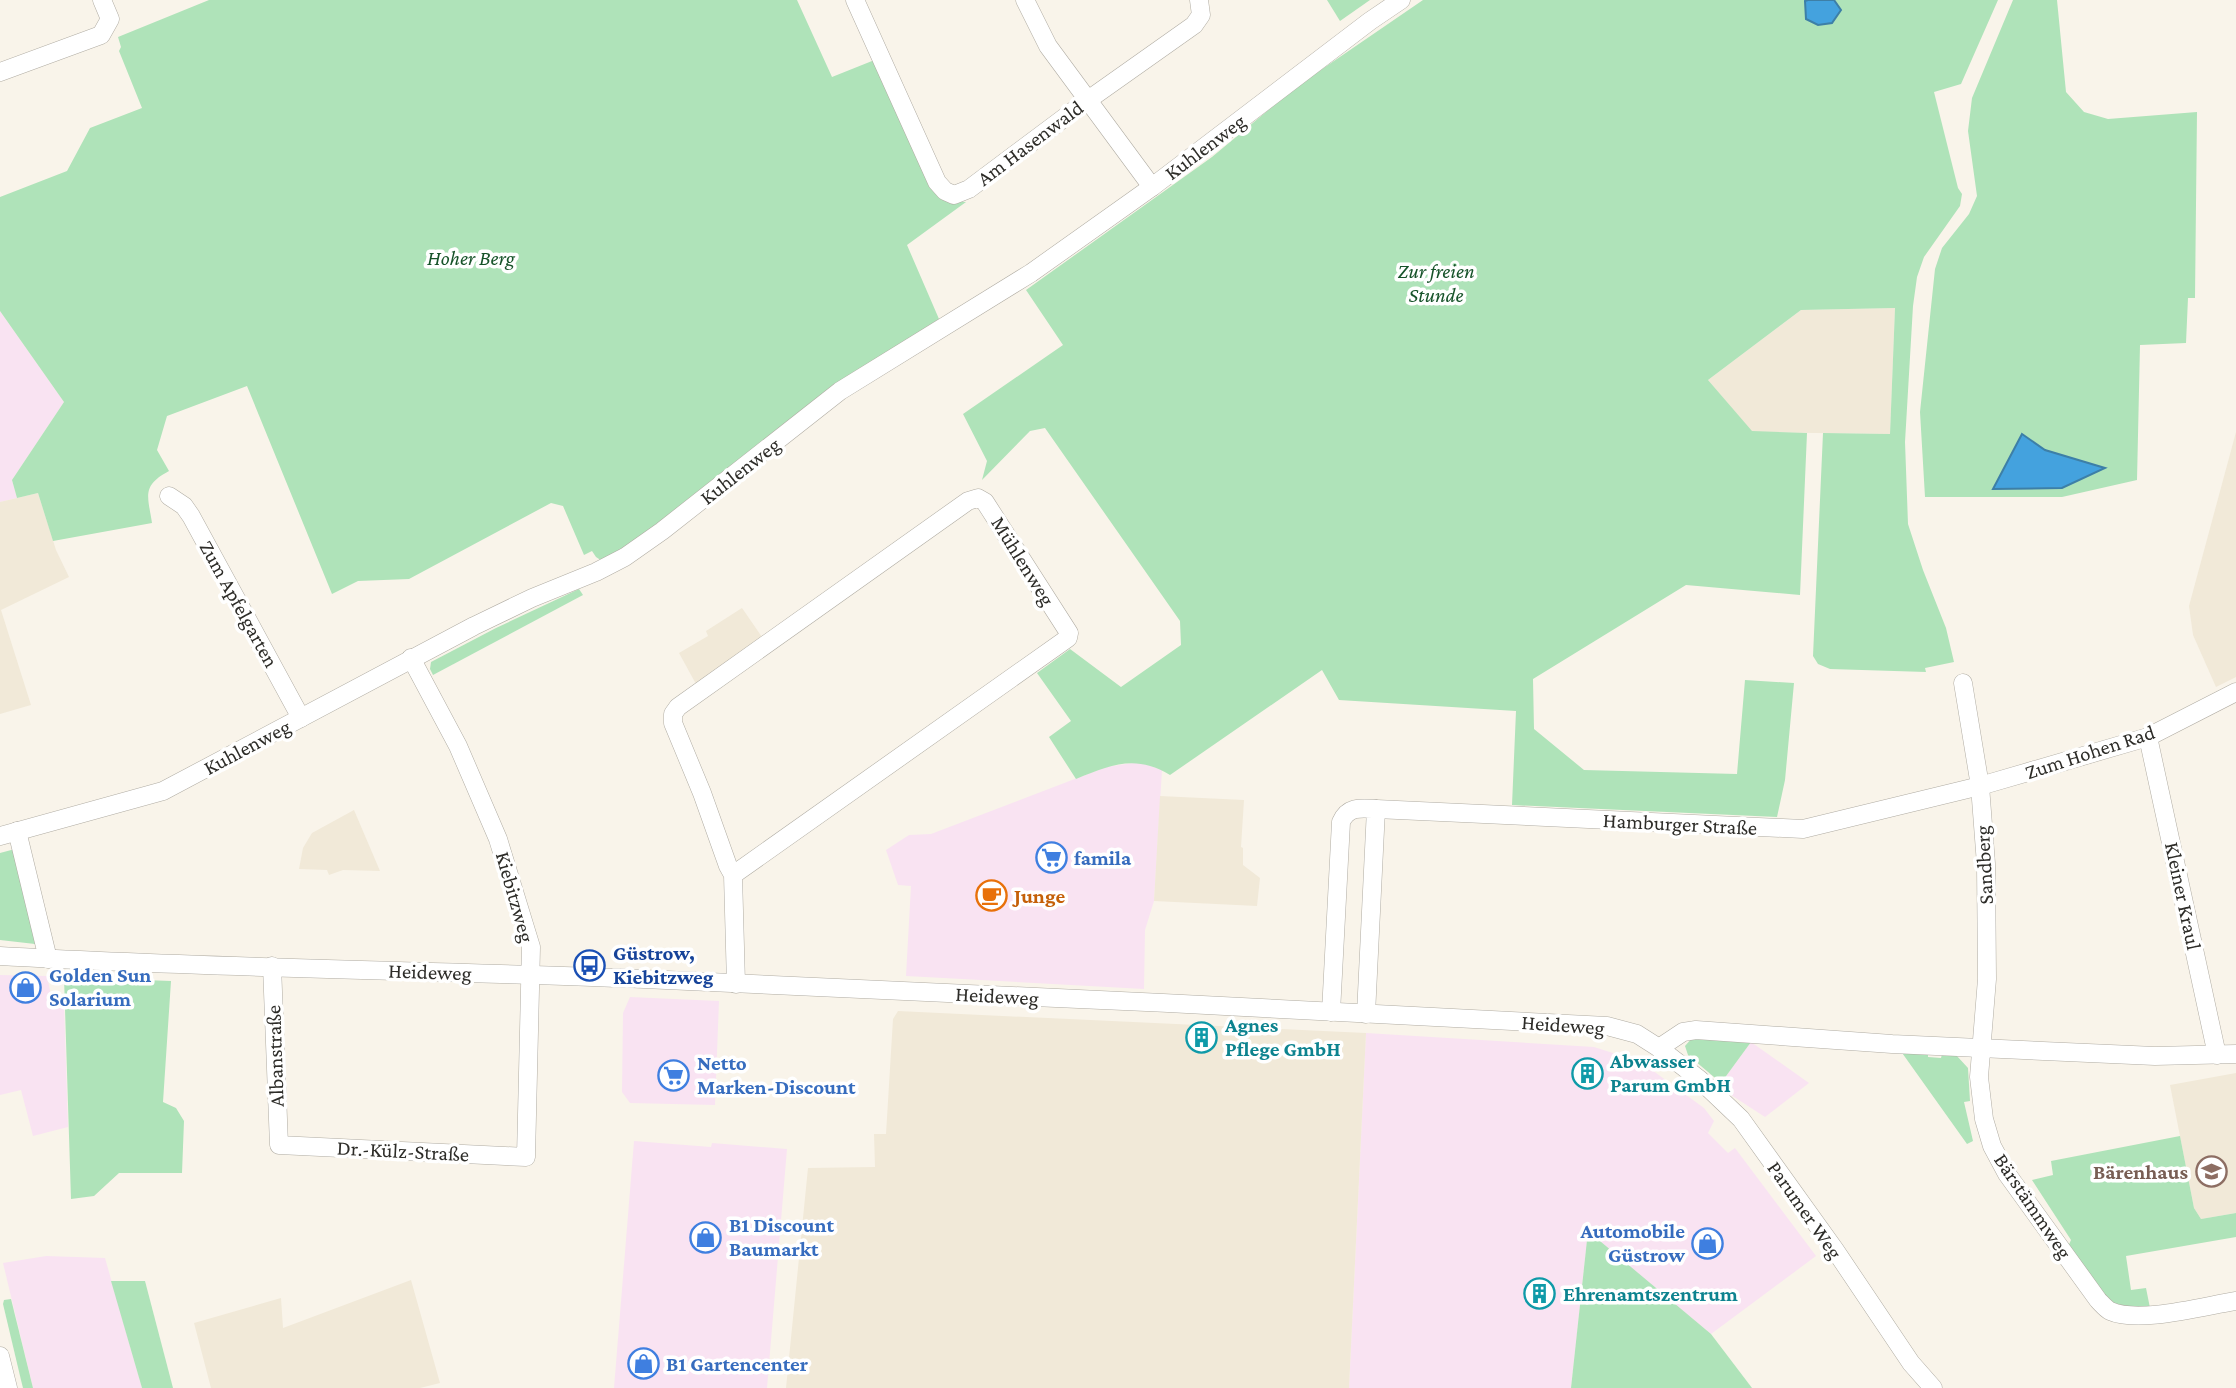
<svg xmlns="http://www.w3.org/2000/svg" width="2236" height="1388" font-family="'Crimson Pro',serif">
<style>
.commercial{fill:#f9e3f2}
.built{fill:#f1e9d8}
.green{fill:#afe3b9}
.water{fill:#44a2de;stroke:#3d7fa7;stroke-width:2}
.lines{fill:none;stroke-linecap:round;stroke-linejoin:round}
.minor-casing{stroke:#b0aca3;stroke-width:19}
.minor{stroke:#fff;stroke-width:18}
.labels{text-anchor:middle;stroke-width:7;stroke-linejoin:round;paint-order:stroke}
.street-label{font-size:21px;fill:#2d2c28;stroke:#fff}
.park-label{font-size:21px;font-style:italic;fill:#165329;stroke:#fff}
.shop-label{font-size:21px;font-weight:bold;fill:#366cbe;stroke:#fff;text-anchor:start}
.food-label{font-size:21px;font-weight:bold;fill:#c56008;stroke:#fff;text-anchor:start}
.transit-label{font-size:21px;font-weight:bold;fill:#164399;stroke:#fff;text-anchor:start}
.culture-label{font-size:21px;font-weight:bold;fill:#0d838f;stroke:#fff;text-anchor:start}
.education-label{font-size:21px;font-weight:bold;fill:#785e54;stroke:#fff;text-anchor:end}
</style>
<rect width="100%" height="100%" fill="#f9f4ea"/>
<g class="commercial">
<path d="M0,311L64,402L12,480L17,498L0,502Z"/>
<path d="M1139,762L1162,770L1154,901L1145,930L1144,989L906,976L911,886L898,885L886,850L909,835L931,834L1106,767Z"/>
<path d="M0,975L47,976L53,1005L64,1003L68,1127L33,1136L21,1090L0,1095Z"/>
<path d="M630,997L719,1001L715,1105L630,1103L622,1092L623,1013Z"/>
<path d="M1366,1033L1594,1047L1641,1062L1704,1108L1714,1121L1708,1133L1728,1153L1735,1148L1816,1256L1711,1334L1588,1232L1571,1388H1349Z"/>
<path d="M1751,1042L1809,1083L1765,1117L1728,1093L1721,1083Z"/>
<path d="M634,1141L711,1147L712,1143L787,1149L767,1388H614Z"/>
<path d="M46,1256L105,1258L142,1388H33L3,1263Z"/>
</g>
<g class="built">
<path d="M1895,308L1890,434L1752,432L1708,380L1801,310Z"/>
<path d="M2236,432V677L2216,687L2193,635L2189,606Z"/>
<path d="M38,493L56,550L69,577L1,610L31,705L0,714V502Z"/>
<path d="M742,608L762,637L696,684L679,653L708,636L706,631Z"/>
<path d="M1160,796L1244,800L1241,847L1243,848V865L1260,878L1257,906L1154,901Z"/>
<path d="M354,810L380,871L343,870L329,875L327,870L299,869L303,848L312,833Z"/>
<path d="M898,1011L1366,1033L1349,1388H786L808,1168L875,1167L874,1134H886L893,1019Z"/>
<path d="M2236,1073V1213L2201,1219L2194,1208L2170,1085Z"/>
<path d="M411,1280L440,1383L420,1388H211L194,1323L281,1298L283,1328Z"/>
</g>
<g class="green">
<path d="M209,0H797L832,77L877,59L951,201L966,202L907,245L939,319L839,383L651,531L602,561L596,557L592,551L584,555L563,506L551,503L409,579L358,581L332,594L247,386L167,416L157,450L169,471C141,486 148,496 152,523L53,541L38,493L17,498L12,480L64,402L0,311V197L67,171L90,128L142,108L119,51L121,47L118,37Z"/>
<path d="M1327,0H1370L1340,21Z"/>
<path d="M1423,0H1998L1961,84L1934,92L1958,188L1962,194L1960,206L1924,257L1917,277L1913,306L1905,442L1908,524L1923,570L1946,628L1954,662L1925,668L1926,672L1830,669L1818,664L1813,656L1823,433L1890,434L1895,308L1801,310L1708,380L1752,431L1807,433L1800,595L1686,585L1533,679L1534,729L1584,770L1737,774L1745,680L1794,683L1785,780L1777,817L1512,805L1516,711L1339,700L1322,670L1170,775C1135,754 1111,765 1076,779L1049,737L1071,721L1037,673L1070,649L1121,687L1181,645L1180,621L1045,428L1030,431L982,480L987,461L963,414L1063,345L1026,290L1212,157L1296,87Z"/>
<path d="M2013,0H2057L2066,92L2084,112L2108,119L2197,112L2195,298H2188L2186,343L2140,345L2137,480L2062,497H1925L1920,412L1935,269L1942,248L1969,214L1977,196L1968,131L1972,98Z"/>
<path d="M579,589L583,595L433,675L430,669L431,662L496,628Z"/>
<path d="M15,849L36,939L35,944L0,940V853Z"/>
<path d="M64,977L171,981L163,1102L176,1108L184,1121L182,1173H119L94,1196L71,1199Z"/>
<path d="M1692,1038L1751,1042L1721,1083L1688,1055L1685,1046Z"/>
<path d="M1900,1050L1928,1053V1057L1941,1058L1942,1054L1956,1055L1968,1068L1970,1101L1964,1102L1973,1141L1967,1144Z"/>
<path d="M2180,1136L2194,1208L2201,1219L2236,1213V1237L2126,1256L2131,1290L2146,1288L2150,1308C2138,1309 2124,1310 2113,1303C2096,1295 2079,1264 2067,1249L2071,1240L2032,1180L2053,1175L2051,1161Z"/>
<path d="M1588,1231L1711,1334L1752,1388H1571Z"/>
<path d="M111,1281H145L173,1388H142Z"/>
<path d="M11,1299L33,1388H23L21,1380L3,1304L4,1300Z"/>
</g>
<g class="water">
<path d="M1808,0H1834L1841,10L1832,23L1818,25L1806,19L1805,1Z"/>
<path d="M2022,434L2045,450L2105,468L2062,488L1993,489Z"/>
</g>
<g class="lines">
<defs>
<g id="minor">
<path d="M855,0L937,182L945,191L954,195L969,189L1088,100L1194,25L1201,15L1199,0"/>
<path d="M1025,0L1048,46L1152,187"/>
<path d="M0,72L101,35L110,19L102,0"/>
<path d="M169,496L184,506L191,516L301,718"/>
<path d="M1963,683L1980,786L1986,864L1987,979L1979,1077L1984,1119L1992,1146L2007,1174L2098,1300C2102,1304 2106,1309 2110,1311C2139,1324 2204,1306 2236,1301"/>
<path d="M2148,737L2217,1055"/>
<path d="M1376,809L1803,829L1980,786L2148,737L2236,692"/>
<path d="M17,831L48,959"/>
<path d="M0,836L163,791L474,626L532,598L596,572L625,557L662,531L840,391L1031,273L1152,187L1370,21L1401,0"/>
<path d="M733,875L1068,638L1069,633L985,502L978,498L968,501L678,707L673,714V723L702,793L728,866L733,875L736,984"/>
<path d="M0,956C207,968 415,970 622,978C950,992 1279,1008 1607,1026L1637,1034L1659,1048L1699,1079L1741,1119L1835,1250L1911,1363L1933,1388"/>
<path d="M272,966L279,1145L526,1157L531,947L498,839L458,746L411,658"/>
<path d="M1331,1012L1341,822C1348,806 1361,808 1376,809L1366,1014"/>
<path d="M1659,1048L1683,1032L1696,1030L1892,1044L2155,1056L2236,1054"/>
<path d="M0,1356L8,1388"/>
</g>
</defs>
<use href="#minor" class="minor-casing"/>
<use href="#minor" class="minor"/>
</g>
<defs>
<symbol id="supermarket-ring" viewBox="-11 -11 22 22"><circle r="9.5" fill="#fff" stroke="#3f7fe0" stroke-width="1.5"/><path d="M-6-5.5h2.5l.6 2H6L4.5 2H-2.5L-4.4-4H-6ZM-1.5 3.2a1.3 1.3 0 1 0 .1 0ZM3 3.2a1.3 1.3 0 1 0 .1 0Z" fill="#3f7fe0"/></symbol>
<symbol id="cafe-ring" viewBox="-11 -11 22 22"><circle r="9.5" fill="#fff" stroke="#e8710a" stroke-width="1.5"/><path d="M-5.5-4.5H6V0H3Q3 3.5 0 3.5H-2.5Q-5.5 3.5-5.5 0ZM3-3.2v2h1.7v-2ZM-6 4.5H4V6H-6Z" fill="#e8710a"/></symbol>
<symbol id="bus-ring" viewBox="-11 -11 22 22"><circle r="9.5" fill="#fff" stroke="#1a4fb4" stroke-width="1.5"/><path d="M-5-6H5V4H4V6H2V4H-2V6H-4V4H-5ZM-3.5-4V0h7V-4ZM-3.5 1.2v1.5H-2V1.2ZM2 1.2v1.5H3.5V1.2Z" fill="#1a4fb4"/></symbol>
<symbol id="shop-ring" viewBox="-11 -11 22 22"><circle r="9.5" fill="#fff" stroke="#3f7fe0" stroke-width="1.5"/><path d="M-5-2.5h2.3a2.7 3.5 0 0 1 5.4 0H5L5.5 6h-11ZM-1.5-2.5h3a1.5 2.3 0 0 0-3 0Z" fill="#3f7fe0"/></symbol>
<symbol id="building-ring" viewBox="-11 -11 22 22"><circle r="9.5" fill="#fff" stroke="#0f9aa8" stroke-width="1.5"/><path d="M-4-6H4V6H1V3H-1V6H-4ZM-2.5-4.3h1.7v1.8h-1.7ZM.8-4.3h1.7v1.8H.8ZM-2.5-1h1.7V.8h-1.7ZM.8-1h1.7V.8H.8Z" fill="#0f9aa8"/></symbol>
<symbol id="school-ring" viewBox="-11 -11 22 22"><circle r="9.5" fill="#fff" stroke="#8d6e63" stroke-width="1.5"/><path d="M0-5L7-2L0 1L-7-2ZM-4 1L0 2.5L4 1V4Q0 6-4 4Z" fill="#8d6e63"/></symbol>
</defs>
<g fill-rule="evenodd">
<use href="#supermarket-ring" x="1034" y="840" width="35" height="35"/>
<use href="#cafe-ring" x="974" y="878" width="35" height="35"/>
<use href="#bus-ring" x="572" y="948" width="35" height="35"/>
<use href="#shop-ring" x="8" y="970" width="35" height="35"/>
<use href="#building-ring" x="1184" y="1020" width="35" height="35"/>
<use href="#building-ring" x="1570" y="1056" width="35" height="35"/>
<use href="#supermarket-ring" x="656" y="1058" width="35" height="35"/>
<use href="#school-ring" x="2194" y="1154" width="35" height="35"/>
<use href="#shop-ring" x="688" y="1220" width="35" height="35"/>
<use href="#shop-ring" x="1690" y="1226" width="35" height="35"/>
<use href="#building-ring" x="1522" y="1276" width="35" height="35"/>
<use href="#shop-ring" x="626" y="1346" width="35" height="35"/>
</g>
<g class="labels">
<g class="street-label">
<text transform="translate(1030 143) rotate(-37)" y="7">Am Hasenwald</text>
<text transform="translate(1205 147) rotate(-37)" y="7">Kuhlenweg</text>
<text transform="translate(740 471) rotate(-38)" y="7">Kuhlenweg</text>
<text transform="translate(1023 561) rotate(58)" y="7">Mühlenweg</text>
<text transform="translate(239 604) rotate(61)" y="7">Zum Apfelgarten</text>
<text transform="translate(247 747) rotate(-28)" y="7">Kuhlenweg</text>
<text transform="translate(2090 752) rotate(-18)" y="7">Zum Hohen Rad</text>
<text transform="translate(1680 824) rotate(3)" y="7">Hamburger Straße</text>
<text transform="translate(1984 865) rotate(-93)" y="7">Sandberg</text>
<text transform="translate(2183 896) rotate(78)" y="7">Kleiner Kraul</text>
<text transform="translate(515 897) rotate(74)" y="7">Kiebitzweg</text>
<text transform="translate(430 972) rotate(2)" y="7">Heideweg</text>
<text transform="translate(997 996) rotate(3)" y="7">Heideweg</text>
<text transform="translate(1563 1025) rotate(4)" y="7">Heideweg</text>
<text transform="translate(275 1056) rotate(-92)" y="7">Albanstraße</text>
<text transform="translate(403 1151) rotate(3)" y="7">Dr.-Külz-Straße</text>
<text transform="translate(2033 1206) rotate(56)" y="7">Bärstämmweg</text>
<text transform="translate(1805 1210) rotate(55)" y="7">Parumer Weg</text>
</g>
<g class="park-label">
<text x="471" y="265">Hoher Berg</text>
<text x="1436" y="278">Zur freien<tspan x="1436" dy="24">Stunde</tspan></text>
</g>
<g class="shop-label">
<text x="1074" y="865">famila</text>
<text x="49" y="982">Golden Sun<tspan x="49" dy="24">Solarium</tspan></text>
<text x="697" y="1070">Netto<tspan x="697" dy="24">Marken-Discount</tspan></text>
<text x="729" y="1232">B1 Discount<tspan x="729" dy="24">Baumarkt</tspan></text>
<text x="1685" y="1238" text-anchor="end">Automobile<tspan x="1685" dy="24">Güstrow</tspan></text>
<text x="666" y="1371">B1 Gartencenter</text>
</g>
<g class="food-label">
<text x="1014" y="903">Junge</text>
</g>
<g class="transit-label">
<text x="613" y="960">Güstrow,<tspan x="613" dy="24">Kiebitzweg</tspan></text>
</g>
<g class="culture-label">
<text x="1225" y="1032">Agnes<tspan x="1225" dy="24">Pflege GmbH</tspan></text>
<text x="1610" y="1068">Abwasser<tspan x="1610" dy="24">Parum GmbH</tspan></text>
<text x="1563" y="1301">Ehrenamtszentrum</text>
</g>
<g class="education-label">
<text x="2188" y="1179">Bärenhaus</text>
</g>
</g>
</svg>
